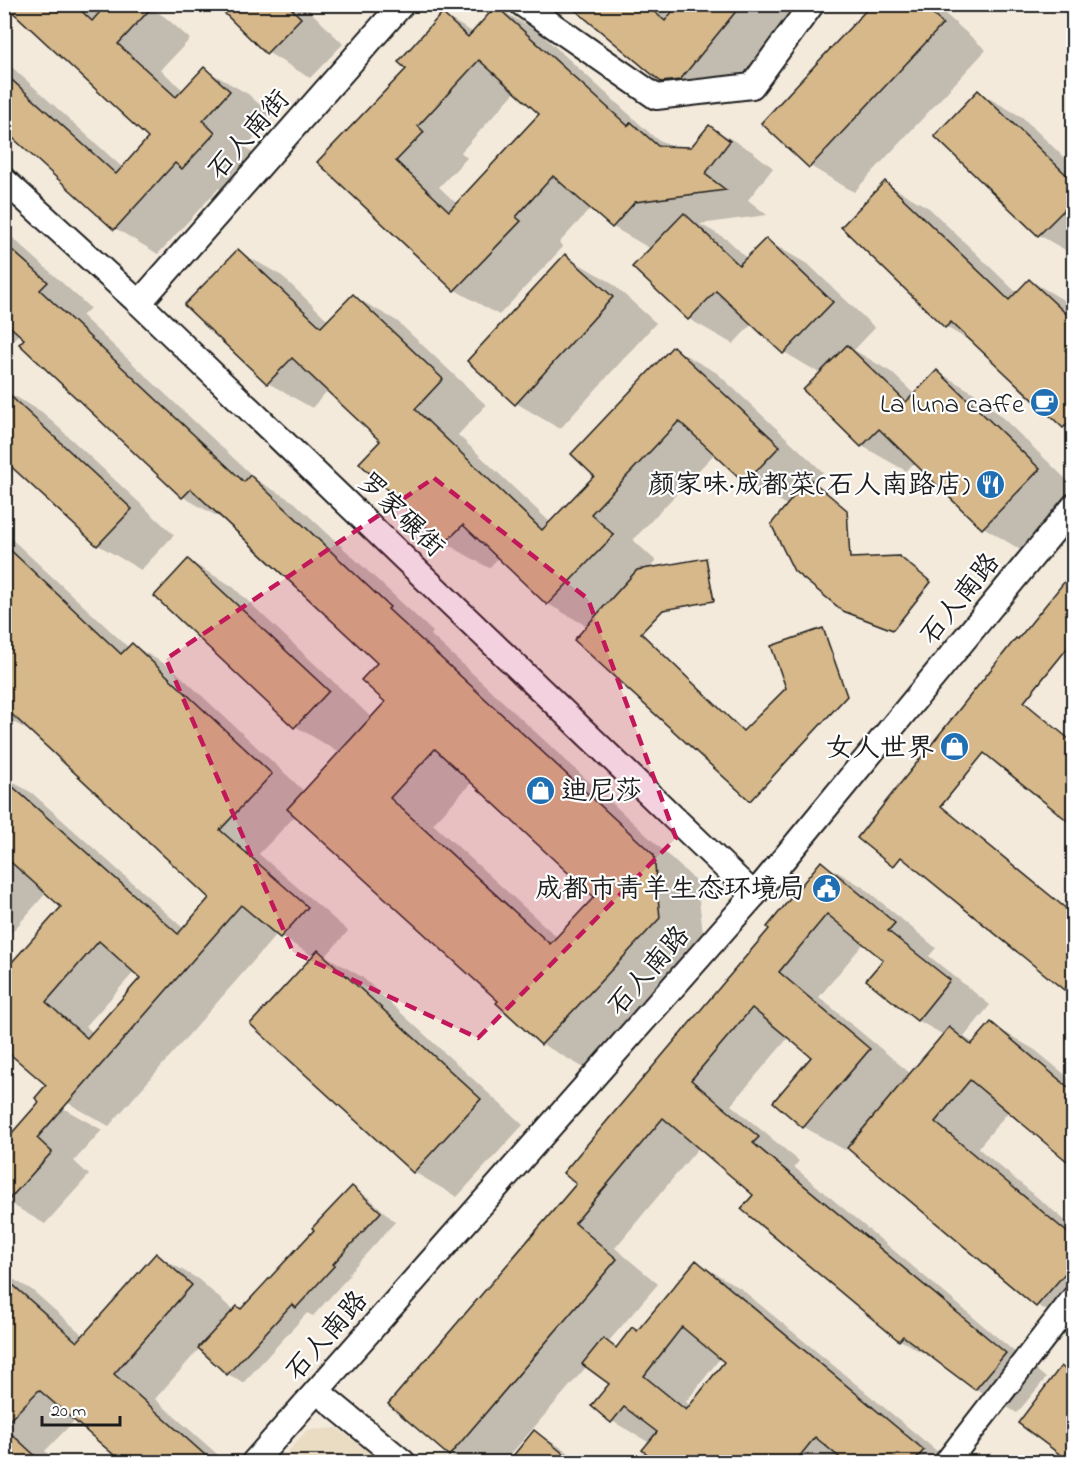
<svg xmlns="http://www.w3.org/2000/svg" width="1078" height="1467" font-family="'Indie Flower','LXGW WenKai TC',sans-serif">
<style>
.built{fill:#eadbc3}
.shadow{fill:#0003;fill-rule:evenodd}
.building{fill:#d6b88a;stroke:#1c1c1c;stroke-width:1.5;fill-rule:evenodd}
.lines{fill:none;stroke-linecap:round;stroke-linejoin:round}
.street-casing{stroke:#1c1c1c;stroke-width:28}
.street{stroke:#fff;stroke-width:24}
.marked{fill:#c2185b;fill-opacity:0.2;stroke:#c2185b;stroke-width:4.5;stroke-dasharray:12 8;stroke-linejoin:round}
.labels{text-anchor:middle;stroke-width:4.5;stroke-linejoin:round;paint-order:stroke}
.street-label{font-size:27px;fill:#1c1c1c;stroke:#fff}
.poi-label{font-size:27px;fill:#1c1c1c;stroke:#fff;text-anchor:end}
</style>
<rect width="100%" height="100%" fill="#f3eadc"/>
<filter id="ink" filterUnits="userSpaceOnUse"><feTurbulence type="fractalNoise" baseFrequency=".0167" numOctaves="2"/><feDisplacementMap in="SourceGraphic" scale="12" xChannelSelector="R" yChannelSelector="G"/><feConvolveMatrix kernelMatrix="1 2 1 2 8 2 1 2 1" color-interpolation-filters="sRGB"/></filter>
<g filter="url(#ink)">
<path class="built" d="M337,1428L382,1462H279L307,1430Z"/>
<g class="shadow">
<path d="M6,4H89L100,15L144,4L165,17L190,39L161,70L184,91L204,69L248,94L273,117L246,147L258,158L227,193L219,188L158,254L115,228L4,128V60L123,168L151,138Z"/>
<path d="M217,4H303L343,44L310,78L267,52Z"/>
<path d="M365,4H383L377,12Z"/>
<path d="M570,4H662L660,7L671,16L680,4H807L724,104L706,106L662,81Z"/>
<path d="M874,4H934L986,50L854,192L810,166Z"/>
<path d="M497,8L540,33L654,137L674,148L691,149L709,126L753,152L773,168L748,200L767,215L700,224L728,240L748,259L766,240L809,265L875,328L854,350L891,372L915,395L938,372L981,397L1074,487V504L1026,553L983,527L915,462L906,471L862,446L805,390L821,374L784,352L753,323L733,344L689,319L634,267L651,249L613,227L591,208L559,243L563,247L499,315L455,290L320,162L408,69L443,15L474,33ZM516,91L541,114L457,204L439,187L467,158L461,152Z"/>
<path d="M978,92L1022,117L1074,167V255L1039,235L936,136Z"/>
<path d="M885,183L929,208L1017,293L1029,280L1074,306V432L1064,427L975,344L946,327Z"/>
<path d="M4,230L90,308L82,316L258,481L294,502L433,632L431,635L697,882L704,943L586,1069L542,1044L498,1002L500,1000L296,815L259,854L348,931L326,956L362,977L523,1125L457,1197L414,1172L314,957L277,934L109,1126L68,1103L4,1047V958L12,965L63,907L47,892L4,941V777L32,793L184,929L211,898L33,733L4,717V532L129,648L132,645L172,668L305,792L340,753L295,726L189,561L232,586L372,718L387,702L379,663L227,522L183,497L20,333L4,349ZM472,782L596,897L558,938L433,824ZM135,971L142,977L93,1033L86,1026Z"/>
<path d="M238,251L282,276L329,321L353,296L397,321L486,405L458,435L551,523L596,475L673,348L717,373L823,472L790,507L746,482L715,453L633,540L656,561L592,629L548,604L499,557L489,568L445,543L361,463L382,441L328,390L312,408L268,383Z"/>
<path d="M565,256L609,281L656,323L560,429L516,403Z"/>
<path d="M4,390L42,412L174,535L141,570L98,545L4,458Z"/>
<path d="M822,863L863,887L936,948L929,956L990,1005L964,1037L975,1044L991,1024L1035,1050L1074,1082V1165L1009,1111L978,1148L1074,1228V1326L1037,1305L848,1147L845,1150L804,1127L775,1102L813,1057L789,1037L731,1105L799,1161L794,1167L1046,1378L1017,1413L976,1389L941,1363L900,1340L755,1194L699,1147L615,1248L658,1284L608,1342L618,1348L638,1333L696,1262L740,1288L950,1462H660L644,1450L650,1443L612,1421L611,1384L587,1366L504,1462H463L450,1455L578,1184ZM864,943L885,960L917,1020L944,1035L911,1074L819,997ZM721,1357L726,1362L691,1406L686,1402Z"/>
<path d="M45,1098L102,1130L74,1161L89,1175L45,1224L4,1200V1140L7,1141Z"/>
<path d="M352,1188L368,1197L395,1222L348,1274L350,1275L313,1316L307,1313L243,1383L228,1374L200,1348L155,1399L226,1462H124L75,1420L45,1451L57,1462H4V1274L32,1290L84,1336L156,1255L198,1279L234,1311L242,1310Z"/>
<path d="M533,1431L565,1450L580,1462H510L534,1432Z"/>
<path d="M990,1453L1007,1462H981Z"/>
</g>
<g class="building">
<path d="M4,4H74L92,21L107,4H155L118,44L176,97L204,67L230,91L203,121L215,133L182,169L175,163L114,230L4,130V73L116,174L148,138Z"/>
<path d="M215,4H287L301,18L266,54Z"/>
<path d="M568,4H645L665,21L678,4H742L680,80L661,82Z"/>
<path d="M872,4H922L943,24L809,168L761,123Z"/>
<path d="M496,6L628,126L631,122L658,146L691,147L709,125L730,141L705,174L726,190L635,202L612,228L553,176L516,217L521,221L454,291L317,162L406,69L398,62L442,13L468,37ZM479,60L539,114L449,211L396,161L424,132L418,126Z"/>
<path d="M978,90L1074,182V200L1038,236L934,136Z"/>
<path d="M885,181L1009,300L1029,279L1074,321V417L1063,428L951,322L945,328L841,227Z"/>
<path d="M684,213L739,265L766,238L833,302L783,354L716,291L688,320L632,267Z"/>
<path d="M4,243L48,282L40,290L244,482L250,475L390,607L388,609L654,855L660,918L541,1045L496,1003L498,1001L287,809L385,702L361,680L377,663L191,489L182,498L19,344L24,339L4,321ZM435,749L594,897L550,944L390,798Z"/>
<path d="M238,249L321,327L353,294L443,379L415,409L542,530L594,476L571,454L673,346L780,446L745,483L679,421L591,514L614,535L547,605L463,525L444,544L359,463L380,441L292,358L267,384L184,305Z"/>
<path d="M565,254L613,297L515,405L467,361Z"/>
<path d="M847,345L906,402L937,370L1040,469L982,529L879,429L861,447L803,390Z"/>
<path d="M4,390L132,509L97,546L4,460Z"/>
<path d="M809,478L847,510L850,558L899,556L931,582L893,630L843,611L794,571L771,524Z"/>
<path d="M4,544L121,654L132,643L272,774L220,830L308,907L280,938L241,905L37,1138L52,1152L4,1205V1142L39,1102L35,1098L46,1085L4,1049V971L61,907L4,856V779L178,934L209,898L4,707ZM99,941L140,978L87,1038L46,1002Z"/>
<path d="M706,558L714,601L663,610L641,633L743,731L786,688L771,646L823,628L847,696L750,801L574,640L637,570Z"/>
<path d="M188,559L329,691L294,728L154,596Z"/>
<path d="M1074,570V640L1024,702L1074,743V826L984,753L941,806L1074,915V978L1064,990L901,857L893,867L857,838L1016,638L1018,639Z"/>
<path d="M821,861L895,923L888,931L950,980L917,1021L866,980L883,960L827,914L779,972L870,1049L803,1128L773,1102L811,1057L752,1008L691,1080L759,1137L753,1143L1006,1353L975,1390L903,1336L899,1341L741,1209L753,1195L663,1118L575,1223L617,1259L449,1456L388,1404L576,1184L563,1173L769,929L767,927Z"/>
<path d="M318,950L481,1099L413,1173L250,1024Z"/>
<path d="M991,1022L1074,1092V1167L970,1080L935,1122L1074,1238V1263L1036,1307L847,1148L949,1027L971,1045Z"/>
<path d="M352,1186L381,1212L333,1264L335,1265L296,1308L292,1304L227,1375L198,1348L237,1306L241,1309L314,1230L312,1228Z"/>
<path d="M156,1253L192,1285L114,1374L213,1462H122L39,1390L4,1426V1277L77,1342Z"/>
<path d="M696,1260L924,1450L913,1462H845L815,1437L795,1462H658L642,1450L657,1432L624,1407L611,1423L591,1406L609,1384L582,1364L603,1338L616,1348L632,1327L637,1331ZM682,1327L724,1362L686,1410L644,1376Z"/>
<path d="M1061,1366L1074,1376V1462H1070L1018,1423Z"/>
<path d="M4,1427L42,1462H4Z"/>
<path d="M534,1430L574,1462H508Z"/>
</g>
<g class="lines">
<defs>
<g id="street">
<path d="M522,4L656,97L752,86L812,4"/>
<path d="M4,180L139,303L754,895"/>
<path d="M139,303L402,4"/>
<path d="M317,1391L403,1462"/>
<path d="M254,1462L754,895L1074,506"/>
<path d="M947,1462L1074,1298"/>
</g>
</defs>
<use href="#street" class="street-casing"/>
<use href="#street" class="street"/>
</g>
</g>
<path class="marked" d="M434,478L588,599L676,838L478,1038L293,952L166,659Z"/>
<defs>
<symbol id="cafe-disc" viewBox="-11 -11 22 22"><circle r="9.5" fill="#1f6fb2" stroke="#fff"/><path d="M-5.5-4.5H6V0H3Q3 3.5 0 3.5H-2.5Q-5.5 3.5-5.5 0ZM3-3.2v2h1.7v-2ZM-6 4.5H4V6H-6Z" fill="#fff"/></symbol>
<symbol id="restaurant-disc" viewBox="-11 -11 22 22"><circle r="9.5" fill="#1f6fb2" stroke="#fff"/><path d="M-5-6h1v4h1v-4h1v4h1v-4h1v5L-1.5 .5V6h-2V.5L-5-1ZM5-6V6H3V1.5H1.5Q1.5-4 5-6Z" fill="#fff"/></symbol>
<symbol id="shop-disc" viewBox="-11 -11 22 22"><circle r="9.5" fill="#1f6fb2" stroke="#fff"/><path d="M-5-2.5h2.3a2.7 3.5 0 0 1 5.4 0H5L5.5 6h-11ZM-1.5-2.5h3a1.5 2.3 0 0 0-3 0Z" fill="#fff"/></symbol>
<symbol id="civic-disc" viewBox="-11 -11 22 22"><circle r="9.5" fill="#1f6fb2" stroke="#fff"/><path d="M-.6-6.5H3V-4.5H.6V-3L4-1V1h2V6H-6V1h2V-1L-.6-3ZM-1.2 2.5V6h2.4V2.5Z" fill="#fff"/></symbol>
</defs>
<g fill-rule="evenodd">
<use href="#cafe-disc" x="1028" y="386" width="33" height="33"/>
<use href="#restaurant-disc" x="974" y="468" width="33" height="33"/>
<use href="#shop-disc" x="938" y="730" width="33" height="33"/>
<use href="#shop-disc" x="524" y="774" width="33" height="33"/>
<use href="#civic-disc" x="810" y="872" width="33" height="33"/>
</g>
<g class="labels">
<g class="street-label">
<text transform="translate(248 134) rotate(-49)" y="9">石人南街</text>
<text transform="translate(402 514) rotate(44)" y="9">罗家碾街</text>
<text transform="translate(959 598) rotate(-51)" y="9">石人南路</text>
<text transform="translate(648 970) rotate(-49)" y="9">石人南路</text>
<text transform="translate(326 1335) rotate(-49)" y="9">石人南路</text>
</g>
<g class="poi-label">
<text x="1024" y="412">La luna caffe</text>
<text x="970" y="493">颜家味·成都菜(石人南路店)</text>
<text x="934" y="756">女人世界</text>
<text x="561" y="799" text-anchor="start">迪尼莎</text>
<text x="805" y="897">成都市青羊生态环境局</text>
</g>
</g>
<rect width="1078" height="1467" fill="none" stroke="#fff" stroke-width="24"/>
<rect x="12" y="12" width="1054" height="1443" fill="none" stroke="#1c1c1c" stroke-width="2" filter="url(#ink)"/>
<path d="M42 1416v9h78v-9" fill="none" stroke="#1c1c1c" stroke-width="3"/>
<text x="51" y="1416" font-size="18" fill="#1c1c1c" stroke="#ffffff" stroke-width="4.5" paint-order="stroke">20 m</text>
</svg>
